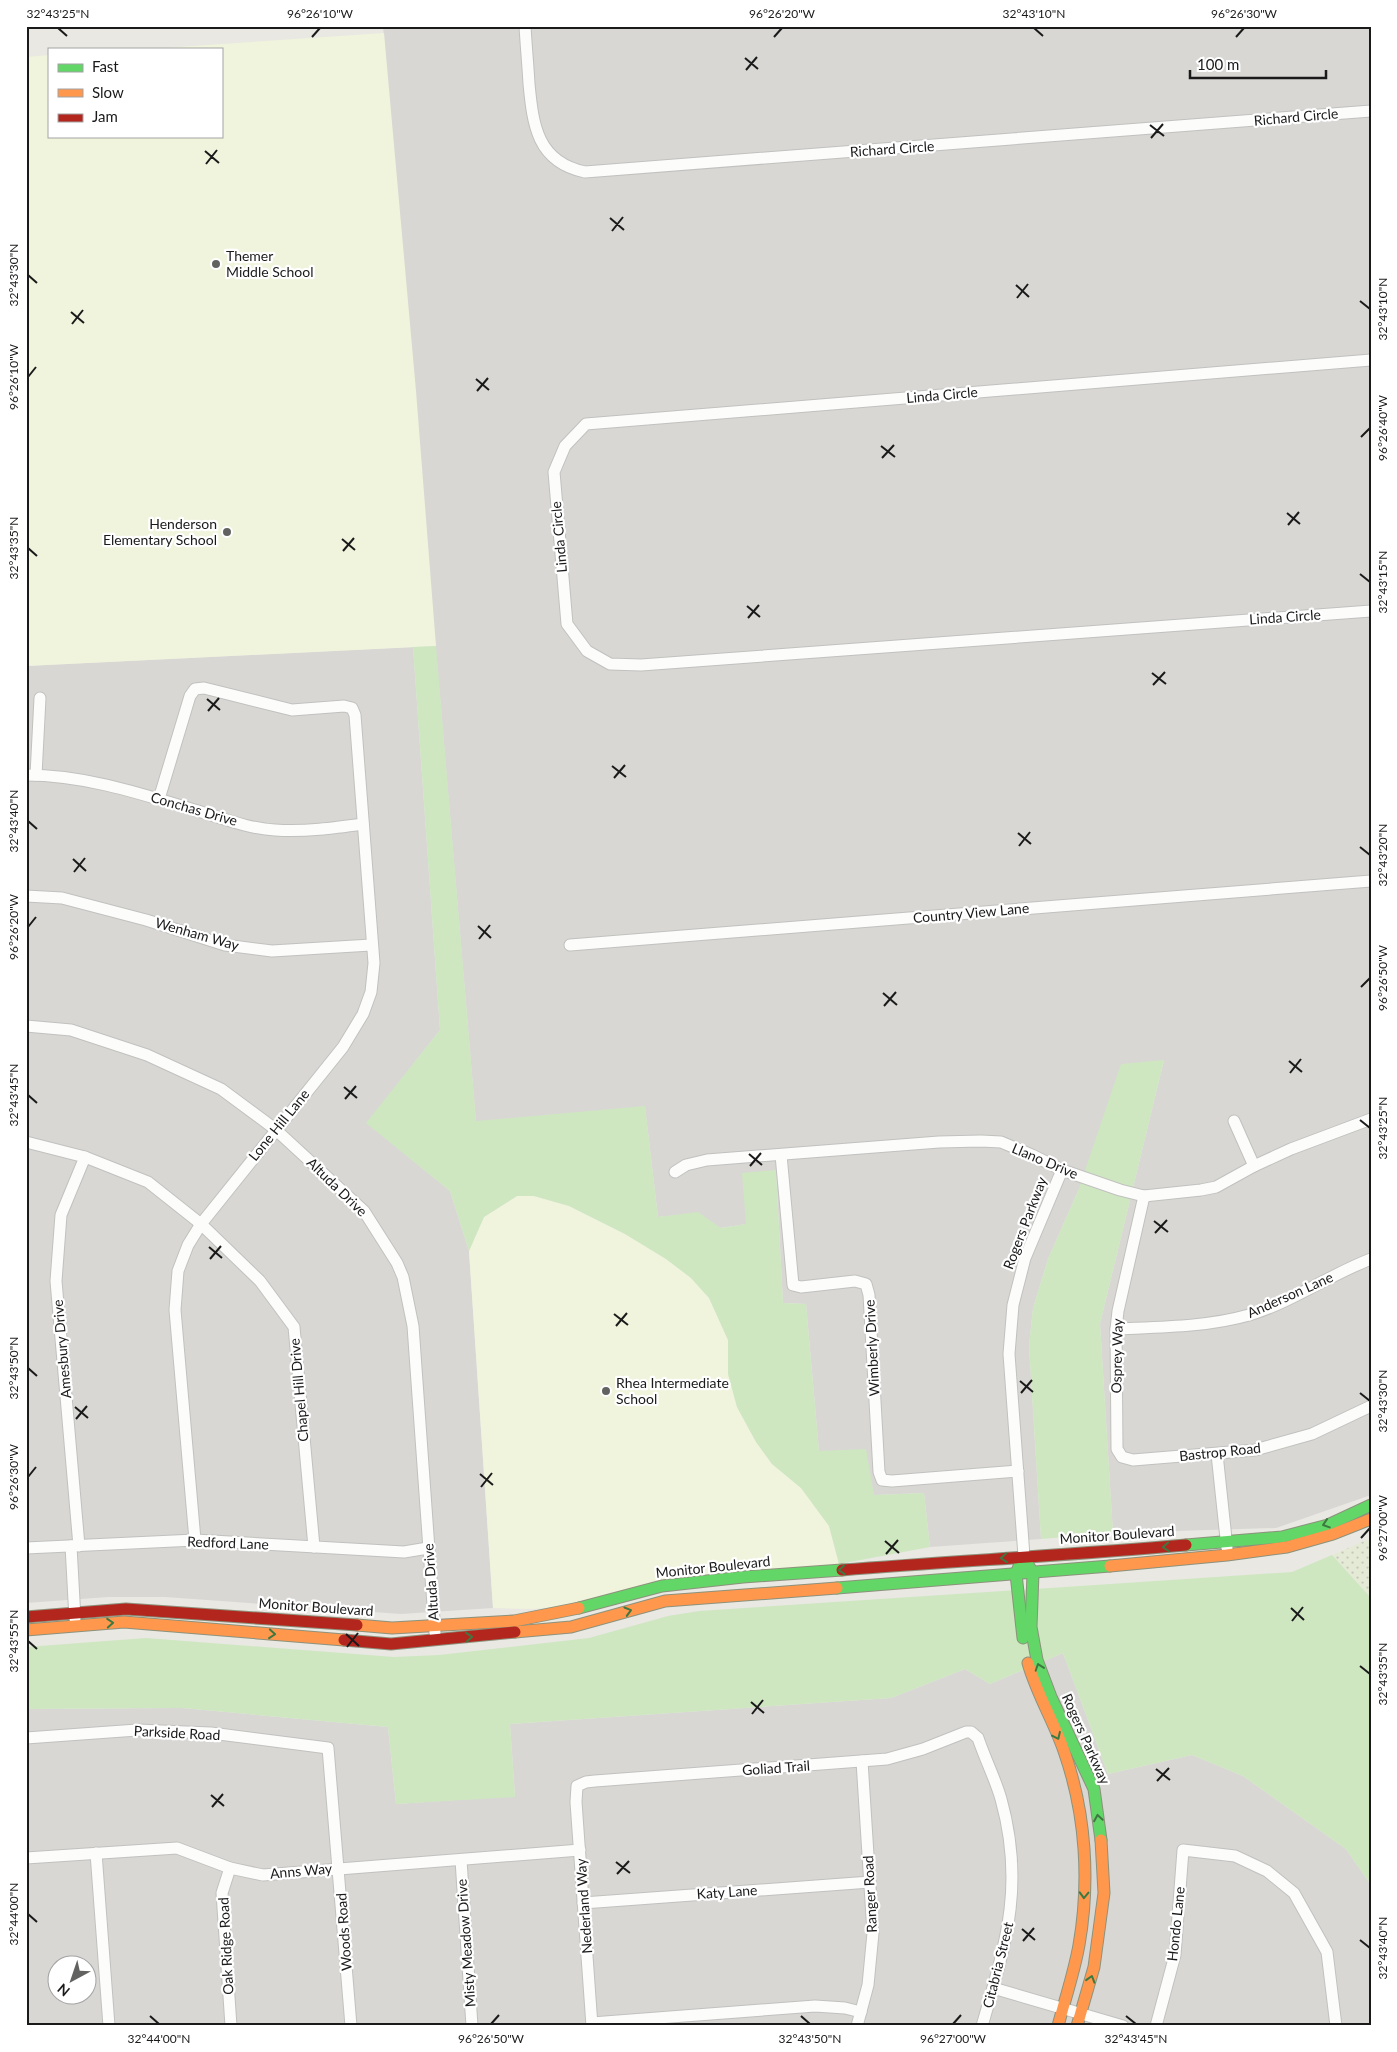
<svg xmlns="http://www.w3.org/2000/svg" width="1397" height="2052" font-family="Lato,sans-serif">
<style>
.residential{fill:#d8d7d4;fill-rule:evenodd}
.education{fill:#f0f4dc}
.farmland{fill:url(#farmland-dots)}
.grass{fill:#cee7c1}
.lines{fill:none;stroke-linecap:round;stroke-linejoin:round}
.street-casing{stroke:#c1c1bf;stroke-width:13}
.fast-casing{stroke:#8c927c;stroke-width:13}
.slow-casing{stroke:#8c927c;stroke-width:13}
.jam-casing{stroke:#8c927c;stroke-width:13}
.street{stroke:#fcfcfb;stroke-width:11}
.fast{stroke:#63d668;stroke-width:11}
.slow{stroke:#ff974d;stroke-width:11}
.jam{stroke:#b3261e;stroke-width:11}
.oneway{stroke:#3e7841}
.ticks{fill:none;stroke:#1a1a1a;stroke-width:2}
.poi-dot{fill:#626260;stroke:#fff;stroke-width:2}
.labels{text-anchor:middle;stroke-width:4.5;stroke-linejoin:round;paint-order:stroke}
.street-label{font-size:14px;fill:#1a1a1a;stroke:#fff}
.poi-label{font-size:14px;fill:#1a1a1a;stroke:#fff;text-anchor:start}
.neatline{fill:none;stroke:#1a1a1a;stroke-width:2}
.ticks-label{font-size:12px;text-anchor:middle;fill:#1a1a1a}
</style>
<defs>
<pattern id="farmland-dots" width="8" height="8" patternUnits="userSpaceOnUse" patternTransform="scale(1.25)"><rect width="8" height="8" fill="#e5ead6"/><path d="M2 2h.1M6 6h.1" fill="none" stroke="#c4c8b7" stroke-width="1.8" stroke-linecap="round"/></pattern>
</defs>
<rect width="100%" height="100%" fill="#e9e8e3"/>
<g class="residential">
<path d="M383,26H1371V1495L1276,1528L1113,1533L1100,1324L1164,1060L1078,1191L1048,1259L1033,1308L1029,1346L1041,1539L930,1547L924,1493L874,1495L819,1451L806,1304L783,1303L776,1170L746,1224L720,1228L698,1213L658,1217L645,1107L476,1122Z"/>
<path d="M413,647L440,1030L367,1123L450,1191L469,1251L493,1608L401,1614L165,1597H108L26,1603V666Z"/>
<path d="M1063,1653L1108,1774L1192,1755L1243,1776L1346,1849L1371,1885V2026H26V1709L182,1708L388,1727L396,1804L515,1796L510,1724L891,1698L965,1669L990,1684ZM58,1964H88V1994H58Z"/>
</g>
<g class="education">
<path d="M384,33L416,391L436,646L26,666V57L49,55V136H221V49H149Z"/>
<path d="M517,1196H534L569,1206L625,1234L666,1259L691,1278L709,1298L728,1340V1374L737,1407L756,1442L772,1464L801,1488L829,1526L839,1564L555,1607L533,1609L493,1608L469,1251L484,1217Z"/>
</g>
<path class="farmland" d="M1371,1538V1598L1332,1555Z"/>
<g class="grass">
<path d="M436,646L476,1121L645,1106L658,1217L698,1212L721,1228L746,1224L742,1173L776,1170L783,1303L806,1304L819,1451L866,1449L874,1495L924,1493L930,1547L839,1564L829,1526L801,1488L772,1464L756,1442L737,1407L728,1374V1340L709,1298L691,1278L666,1259L625,1234L569,1206L534,1196H517L484,1217L469,1251L450,1191L366,1123L440,1030L413,647Z"/>
<path d="M1164,1060L1100,1324L1113,1533L1041,1539L1029,1346L1033,1308L1048,1259L1078,1191L1121,1064Z"/>
<path d="M1332,1555L1371,1598V1885L1346,1849L1243,1776L1192,1755L1108,1774L1063,1653L990,1684L965,1669L891,1698L510,1724L515,1797L396,1804L388,1727L182,1708L26,1709V1647L146,1638L394,1657L439,1655L589,1638L668,1616L699,1611L1292,1572Z"/>
</g>
<g class="lines">
<defs>
<g id="street">
<path d="M525,26C526,45 528,65 529,84C533,125 537,162 585,172L1371,111"/>
<path d="M1371,360L586,424L565,446L554,472L567,624L587,651L610,664L641,665L1371,611"/>
<path d="M26,775C85,775 142,794 198,811C222,818 250,829 275,830C305,832 334,828 363,824"/>
<path d="M36,775L40,698"/>
<path d="M159,799L190,696L195,689L204,688L292,710L344,706L352,708L355,715L374,963L371,992L363,1014L343,1047L201,1224L188,1245L178,1271L175,1310L195,1540"/>
<path d="M26,896L62,898L146,920L225,945L272,951L371,945"/>
<path d="M570,945L1371,881"/>
<path d="M26,1026L71,1030L147,1055L221,1089L275,1129L364,1211L397,1263L403,1277L413,1326L435,1633"/>
<path d="M1234,1121L1254,1166"/>
<path d="M26,1142L85,1157L148,1182L201,1224L260,1281L294,1327L314,1547"/>
<path d="M781,1155L793,1285L801,1287L855,1281L866,1284L869,1295L879,1472L882,1480L892,1481L1018,1471"/>
<path d="M675,1172L686,1165L707,1160L939,1142L981,1141L1001,1142L1032,1155L1062,1170L1120,1190L1144,1196L1201,1190L1216,1187L1254,1166L1291,1149L1371,1119"/>
<path d="M1144,1196L1118,1311L1116,1329L1117,1449L1122,1457L1133,1460L1255,1450L1312,1434L1371,1406"/>
<path d="M1116,1329C1160,1327 1207,1327 1249,1315C1292,1302 1329,1275 1371,1259"/>
<path d="M1217,1454L1227,1548"/>
<path d="M71,1546L75,1619"/>
<path d="M79,1546L56,1281L61,1215L85,1157"/>
<path d="M26,1548L195,1540L404,1552L428,1548"/>
<path d="M1024,1556L1009,1354L1013,1305L1025,1258L1062,1170"/>
<path d="M26,1738L137,1730L211,1733L328,1748L351,2026"/>
<path d="M96,1853L109,2026"/>
<path d="M26,1858L177,1848L230,1868L263,1875L580,1850"/>
<path d="M461,1860L472,2026"/>
<path d="M230,1868L222,1893L231,2026"/>
<path d="M583,1903L870,1882"/>
<path d="M993,1988L1123,2026"/>
<path d="M592,2023L815,2006L845,2008L861,2012"/>
<path d="M592,2026L576,1802L577,1786L586,1782L595,1781L887,1759L923,1749L966,1732H971L978,1738C985,1759 995,1778 1001,1799C1025,1885 1006,1943 982,2026"/>
<path d="M857,2026L868,1985L873,1933L862,1761"/>
<path d="M1156,2026L1175,1955L1183,1850L1235,1856L1267,1871L1294,1893L1327,1952L1336,2026"/>
</g>
<g id="fast">
<path d="M1186,1545L1282,1537L1328,1525L1371,1505"/>
<path d="M1020,1564L1016,1574L1023,1638"/>
<path d="M1028,1565L1033,1573L1031,1627L1037,1660L1051,1697L1094,1789L1101,1840"/>
<path d="M837,1588L1110,1566"/>
<path d="M579,1608L662,1586L743,1577L842,1570"/>
</g>
<g id="slow">
<path d="M1110,1566L1227,1555L1287,1547L1333,1534L1371,1519"/>
<path d="M357,1625L392,1628L514,1621L579,1608"/>
<path d="M26,1630L124,1622L344,1640"/>
<path d="M515,1632L571,1627L665,1601L837,1588"/>
<path d="M1028,1663C1037,1695 1055,1723 1065,1754C1086,1815 1090,1882 1079,1945C1074,1973 1065,1999 1058,2026"/>
<path d="M1077,2026L1094,1967L1104,1893L1101,1840"/>
</g>
<g id="jam">
<path d="M842,1570C957,1561 1072,1555 1186,1545"/>
<path d="M26,1617L126,1609L357,1625"/>
<path d="M344,1640L391,1644L515,1632"/>
</g>
</defs>
<use href="#street" class="street-casing"/>
<use href="#fast" class="fast-casing"/>
<use href="#slow" class="slow-casing"/>
<use href="#jam" class="jam-casing"/>
<use href="#street" class="street"/>
<use href="#fast" class="fast"/>
<use href="#slow" class="slow"/>
<use href="#jam" class="jam"/>
</g>
<defs><path id="oneway-chevron" d="M-2-3.5L2.5 0L-2 3.5" fill="none" stroke-width="1.6" stroke-linecap="round" stroke-linejoin="round" transform="scale(1.25)"/></defs>
<g class="oneway">
<use href="#oneway-chevron" transform="translate(1326 1524) rotate(162)"/>
<use href="#oneway-chevron" transform="translate(1166 1547) rotate(175)"/>
<use href="#oneway-chevron" transform="translate(1004 1558) rotate(175)"/>
<use href="#oneway-chevron" transform="translate(842 1570) rotate(176)"/>
<use href="#oneway-chevron" transform="translate(628 1611) rotate(-16)"/>
<use href="#oneway-chevron" transform="translate(110 1623) rotate(-4)"/>
<use href="#oneway-chevron" transform="translate(272 1634) rotate(5)"/>
<use href="#oneway-chevron" transform="translate(469 1637) rotate(-5)"/>
<use href="#oneway-chevron" transform="translate(1039 1667) rotate(-109)"/>
<use href="#oneway-chevron" transform="translate(1057 1736) rotate(65)"/>
<use href="#oneway-chevron" transform="translate(1098 1818) rotate(-99)"/>
<use href="#oneway-chevron" transform="translate(1084 1895) rotate(92)"/>
<use href="#oneway-chevron" transform="translate(1091 1979) rotate(-73)"/>
</g>
<path class="ticks" d="M58,28L67,36M1034,28L1043,36M312,37L320,28M774,37L782,28M1236,37L1244,28M745,58L758,69M746,70L757,57M1150,125L1164,136M1151,138L1163,124M205,151L219,163M206,164L217,150M610,218L624,230M612,231L623,217M28,275L37,283M1016,285L1029,297M1017,298L1028,284M1360,301L1370,309M71,312L84,323M72,324L83,310M28,377L36,367M476,379L489,390M477,391L488,378M1361,437L1370,428M881,446L895,457M882,458L894,445M1287,513L1300,524M1288,525L1299,512M342,539L355,550M28,548L37,556M343,551L354,538M1360,574L1370,582M747,606L760,617M748,618L759,605M1152,673L1166,684M1153,685L1165,672M207,699L220,710M208,711L219,698M612,766L626,777M614,778L625,765M28,821L37,829M1018,833L1031,844M1019,846L1030,832M1360,847L1370,855M73,859L86,871M74,872L85,858M478,926L491,938M28,927L36,917M479,939L490,925M1361,987L1370,978M883,993L897,1005M884,1006L896,992M1289,1061L1302,1072M1290,1073L1301,1059M344,1087L357,1098M28,1095L37,1103M345,1099L356,1086M1360,1120L1370,1128M749,1154L762,1165M750,1166L761,1153M1154,1221L1168,1232M1155,1233L1167,1220M209,1247L222,1258M210,1259L221,1246M614,1314L628,1325M616,1326L627,1313M28,1368L37,1376M1020,1381L1033,1392M1021,1393L1032,1380M1360,1393L1370,1401M75,1407L88,1418M76,1419L87,1406M480,1474L493,1485M28,1477L36,1467M481,1487L492,1473M1361,1538L1370,1528M885,1541L899,1553M886,1554L898,1540M1291,1608L1304,1620M1292,1621L1303,1607M346,1634L359,1646M28,1641L37,1649M347,1647L358,1633M1360,1666L1370,1674M751,1702L764,1713M752,1714L763,1700M1156,1769L1170,1780M1157,1781L1169,1768M211,1795L224,1806M212,1807L223,1794M616,1862L630,1873M617,1874L629,1861M28,1914L37,1922M1022,1929L1035,1940M1360,1940L1370,1948M1023,1941L1034,1928M150,2016L159,2024M801,2016L810,2024M1126,2016L1136,2024M491,2024L499,2015M953,2024L961,2015"/>
<g class="poi-dot">
<circle cx="216" cy="264" r="5"/>
<circle cx="227" cy="532" r="5"/>
<circle cx="606" cy="1391" r="5"/>
</g>
<g class="labels">
<g class="street-label">
<text transform="translate(1296 117) rotate(-5)" y="5">Richard Circle</text>
<text transform="translate(892 149) rotate(-4)" y="5">Richard Circle</text>
<text transform="translate(942 395) rotate(-5)" y="5">Linda Circle</text>
<text transform="translate(559 537) rotate(-95)" y="5">Linda Circle</text>
<text transform="translate(1285 617) rotate(-4)" y="5">Linda Circle</text>
<text transform="translate(194 809) rotate(16)" y="5">Conchas Drive</text>
<text transform="translate(971 913) rotate(-5)" y="5">Country View Lane</text>
<text transform="translate(197 934) rotate(16)" y="5">Wenham Way</text>
<text transform="translate(279 1125) rotate(-51)" y="5">Lone Hill Lane</text>
<text transform="translate(1045 1161) rotate(23)" y="5">Llano Drive</text>
<text transform="translate(337 1187) rotate(44)" y="5">Altuda Drive</text>
<text transform="translate(1025 1223) rotate(-69)" y="5">Rogers Parkway</text>
<text transform="translate(1290 1295) rotate(-24)" y="5">Anderson Lane</text>
<text transform="translate(872 1348) rotate(-93)" y="5">Wimberly Drive</text>
<text transform="translate(62 1349) rotate(-95)" y="5">Amesbury Drive</text>
<text transform="translate(1117 1356) rotate(-89)" y="5">Osprey Way</text>
<text transform="translate(299 1390) rotate(-95)" y="5">Chapel Hill Drive</text>
<text transform="translate(1220 1452) rotate(-6)" y="5">Bastrop Road</text>
<text transform="translate(1117 1535) rotate(-4)" y="5">Monitor Boulevard</text>
<text transform="translate(228 1543) rotate(2)" y="5">Redford Lane</text>
<text transform="translate(713 1567) rotate(-6)" y="5">Monitor Boulevard</text>
<text transform="translate(431 1582) rotate(-94)" y="5">Altuda Drive</text>
<text transform="translate(316 1607) rotate(4)" y="5">Monitor Boulevard</text>
<text transform="translate(177 1733) rotate(3)" y="5">Parkside Road</text>
<text transform="translate(1086 1739) rotate(66)" y="5">Rogers Parkway</text>
<text transform="translate(776 1768) rotate(-4)" y="5">Goliad Trail</text>
<text transform="translate(301 1871) rotate(-5)" y="5">Anns Way</text>
<text transform="translate(727 1892) rotate(-4)" y="5">Katy Lane</text>
<text transform="translate(870 1894) rotate(-93)" y="5">Ranger Road</text>
<text transform="translate(584 1906) rotate(-94)" y="5">Nederland Way</text>
<text transform="translate(1176 1924) rotate(-84)" y="5">Hondo Lane</text>
<text transform="translate(344 1932) rotate(-94)" y="5">Woods Road</text>
<text transform="translate(466 1943) rotate(-94)" y="5">Misty Meadow Drive</text>
<text transform="translate(226 1946) rotate(-93)" y="5">Oak Ridge Road</text>
<text transform="translate(998 1965) rotate(-76)" y="5">Citabria Street</text>
</g>
<g class="poi-label">
<text x="226" y="261">Themer<tspan x="226" dy="16">Middle School</tspan></text>
<text x="217" y="529" text-anchor="end">Henderson<tspan x="217" dy="16">Elementary School</tspan></text>
<text x="616" y="1388">Rhea Intermediate<tspan x="616" dy="16">School</tspan></text>
</g>
</g>
<rect width="1397" height="2052" fill="none" stroke="#ffffff" stroke-width="55"/>
<rect x="48" y="48" width="175" height="90" fill="#ffffff" stroke="#a3a3a3"/>
<rect x="58" y="64" width="25" height="8" fill="#63d668" stroke="#a3a3a3"/>
<text x="92" y="72" font-size="15" fill="#1a1a1a">Fast</text>
<rect x="58" y="89" width="25" height="8" fill="#ff974d" stroke="#a3a3a3"/>
<text x="92" y="98" font-size="15" fill="#1a1a1a">Slow</text>
<rect x="58" y="114" width="25" height="8" fill="#b3261e" stroke="#a3a3a3"/>
<text x="92" y="122" font-size="15" fill="#1a1a1a">Jam</text>
<g transform="translate(72 1980) rotate(220)"><circle r="24" fill="#ffffff" stroke="#a3a3a3"/>
<path d="M0-4L9 19L0 12L-9 19Z" fill="#626260"/>
<text y="-8" font-size="14" font-weight="bold" text-anchor="middle" fill="#1a1a1a">N</text>
</g>
<path d="M1190 70v8h136v-8" fill="none" stroke="#1a1a1a" stroke-width="2.5"/>
<text x="1197" y="70" font-size="15" fill="#1a1a1a" stroke="#ffffff" stroke-width="4" paint-order="stroke">100 m</text>
<rect x="28" y="28" width="1342" height="1996" class="neatline"/>
<g class="ticks-label">
<text x="58" y="18">32°43'25"N</text>
<text x="320" y="18">96°26'10"W</text>
<text x="782" y="18">96°26'20"W</text>
<text x="1034" y="18">32°43'10"N</text>
<text x="1244" y="18">96°26'30"W</text>
<text transform="translate(14 275) rotate(-90)" y="4">32°43'30"N</text>
<text transform="translate(1383 309) rotate(-90)" y="4">32°43'10"N</text>
<text transform="translate(14 377) rotate(-90)" y="4">96°26'10"W</text>
<text transform="translate(1383 428) rotate(-90)" y="4">96°26'40"W</text>
<text transform="translate(14 548) rotate(-90)" y="4">32°43'35"N</text>
<text transform="translate(1383 582) rotate(-90)" y="4">32°43'15"N</text>
<text transform="translate(14 821) rotate(-90)" y="4">32°43'40"N</text>
<text transform="translate(1383 855) rotate(-90)" y="4">32°43'20"N</text>
<text transform="translate(14 927) rotate(-90)" y="4">96°26'20"W</text>
<text transform="translate(1383 978) rotate(-90)" y="4">96°26'50"W</text>
<text transform="translate(14 1095) rotate(-90)" y="4">32°43'45"N</text>
<text transform="translate(1383 1128) rotate(-90)" y="4">32°43'25"N</text>
<text transform="translate(14 1368) rotate(-90)" y="4">32°43'50"N</text>
<text transform="translate(1383 1401) rotate(-90)" y="4">32°43'30"N</text>
<text transform="translate(14 1477) rotate(-90)" y="4">96°26'30"W</text>
<text transform="translate(1383 1528) rotate(-90)" y="4">96°27'00"W</text>
<text transform="translate(14 1641) rotate(-90)" y="4">32°43'55"N</text>
<text transform="translate(1383 1674) rotate(-90)" y="4">32°43'35"N</text>
<text transform="translate(14 1914) rotate(-90)" y="4">32°44'00"N</text>
<text transform="translate(1383 1948) rotate(-90)" y="4">32°43'40"N</text>
<text x="159" y="2043">32°44'00"N</text>
<text x="491" y="2043">96°26'50"W</text>
<text x="810" y="2043">32°43'50"N</text>
<text x="953" y="2043">96°27'00"W</text>
<text x="1136" y="2043">32°43'45"N</text>
</g>
</svg>
